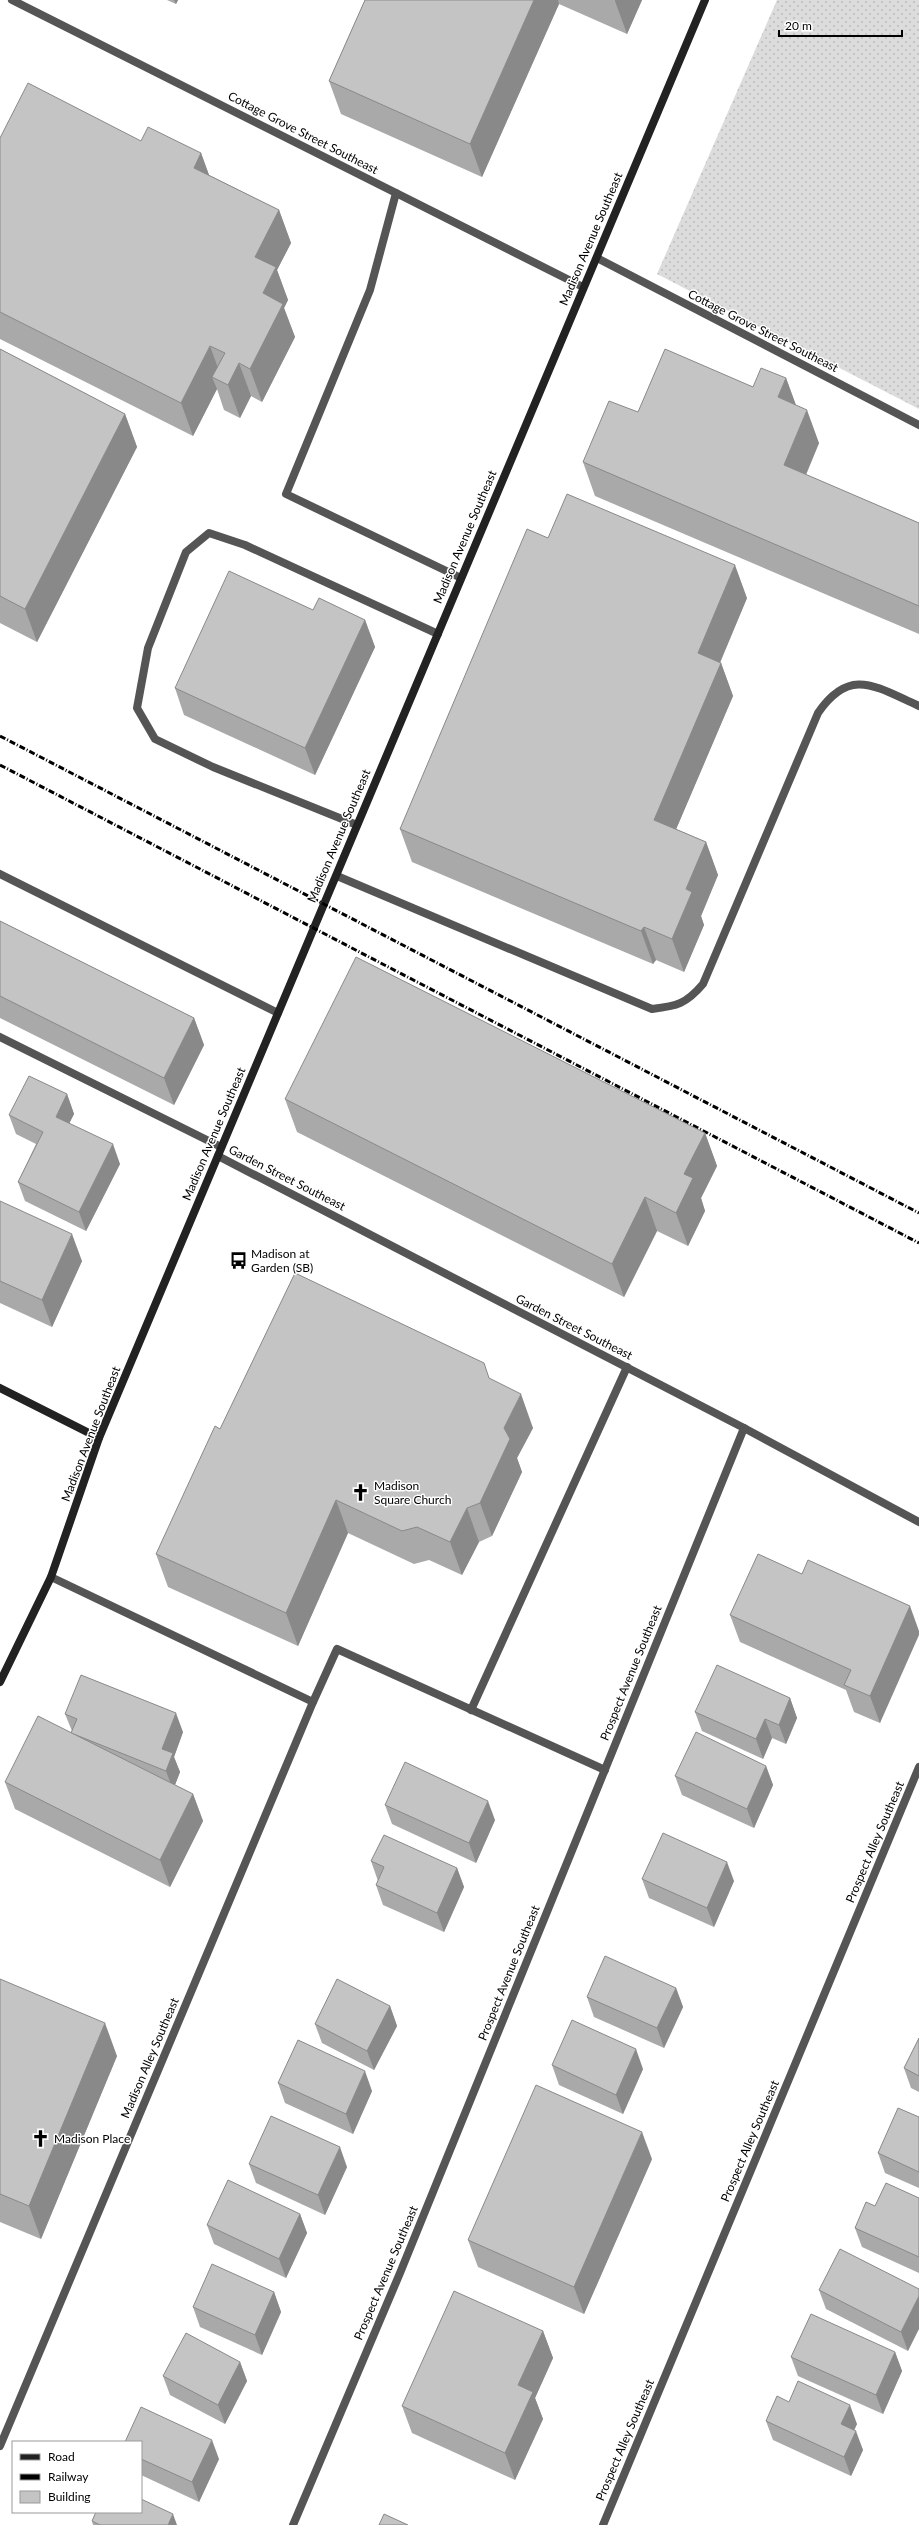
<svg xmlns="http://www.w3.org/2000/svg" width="919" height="2525" font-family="Lato,sans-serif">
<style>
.grass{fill:url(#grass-dots)}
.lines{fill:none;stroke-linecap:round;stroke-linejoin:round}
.lane{stroke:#555;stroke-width:8}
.street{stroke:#555;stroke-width:8}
.secondary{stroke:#222;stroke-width:8}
.rail{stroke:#000;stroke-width:3;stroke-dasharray:6 2 1 2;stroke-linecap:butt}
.wall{fill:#a9a9a9}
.shaded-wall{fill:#898989}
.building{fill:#c4c4c4;stroke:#898989}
.labels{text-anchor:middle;stroke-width:3;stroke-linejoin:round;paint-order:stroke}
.street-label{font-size:12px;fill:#000;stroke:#fff}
.poi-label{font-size:12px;fill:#000;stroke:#fff;text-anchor:start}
</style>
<defs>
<pattern id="grass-dots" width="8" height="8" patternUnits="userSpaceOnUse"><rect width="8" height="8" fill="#dcdcdc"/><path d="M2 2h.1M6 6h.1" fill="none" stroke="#bbb" stroke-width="1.8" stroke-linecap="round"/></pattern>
</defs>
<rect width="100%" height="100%" fill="#fff"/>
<path class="grass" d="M777,0H919V409L657,274Z"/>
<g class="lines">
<g class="lane">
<path d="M396,193L370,290L286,494L461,578"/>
<path d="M357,825L213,767L155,739L137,708L148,648L186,552L209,533L245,545L438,634"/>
<path d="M0,874L278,1013"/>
<path d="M337,876L652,1009C677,1006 686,1004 703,984L818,713C850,666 876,687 919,706"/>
<path d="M0,1037L221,1147"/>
<path d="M51,1577L313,1702L337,1649L605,1770"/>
<path d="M471,1710L627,1367"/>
<path d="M0,2446L313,1702"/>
<path d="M603,2525L919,1767"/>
</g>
<g class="street">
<path d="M12,0L583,287"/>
<path d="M597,258L919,425"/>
<path d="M218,1156L744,1428L919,1522"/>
<path d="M293,2525L400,2273L744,1428"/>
</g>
<g class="secondary">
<path d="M0,1388L99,1438"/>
<path d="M0,1682L51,1577L99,1438L705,0"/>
</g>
<g class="rail">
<path d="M0,736L919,1213"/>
<path d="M0,765L919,1243"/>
</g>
</g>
<g class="wall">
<path d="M167,0H178L176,4Z"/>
<path d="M365,0H642L627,34L559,4L482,177L341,114L329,81Z"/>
<path d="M0,138L141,141L201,153L209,175L279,210L291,243L277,270L288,300L284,308L295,337L262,402L251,396L240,418L224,410L217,389L193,436L0,339Z"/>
<path d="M0,349L125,414L137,447L37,642L0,623Z"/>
<path d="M786,378L796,405L819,443L806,475L919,523V634L595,496L583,462L638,412L753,387Z"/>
<path d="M548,538L747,598L720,663H721L733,696L676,829L706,842L718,875L701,916L704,925L684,972L656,960L653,964L412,862L400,829Z"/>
<path d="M313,610L365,620L375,647L315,775L184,715L175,688Z"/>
<path d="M0,921L194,1018L204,1045L174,1105L0,1018Z"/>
<path d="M67,1094L74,1114L69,1123L120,1164L86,1231L25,1201L18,1182L36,1144L16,1134L9,1115Z"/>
<path d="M285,1099L705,1133L717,1166L701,1198L705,1211L688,1246L657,1231L624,1297L297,1132Z"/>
<path d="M0,1201L82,1261L52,1327L0,1303Z"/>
<path d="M489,1378L533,1428L517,1458L522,1472L492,1536L479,1542L462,1575L429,1560L414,1564L348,1533L298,1646L168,1587L156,1554L220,1429Z"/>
<path d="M802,1574L910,1606L880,1723L854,1712L846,1690L740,1642L730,1615Z"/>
<path d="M790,1698L797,1718L786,1744L772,1738L763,1759L702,1731L695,1712Z"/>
<path d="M65,1714L183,1732L174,1757L180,1772L175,1785L193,1794L203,1821L170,1887L15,1809L5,1782L71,1733L72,1731Z"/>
<path d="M766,1766L773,1785L754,1828L682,1795L675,1776Z"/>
<path d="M385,1805L495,1820L476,1863L392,1824Z"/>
<path d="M371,1861L457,1868L464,1887L444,1932L383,1905L376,1885L378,1881Z"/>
<path d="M642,1879L734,1881L714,1927L649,1898Z"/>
<path d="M0,1979L117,2056L41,2239L0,2222Z"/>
<path d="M676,1988L683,2007L664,2048L594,2017L587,1997Z"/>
<path d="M390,2006L397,2026L374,2070L322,2043L315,2024Z"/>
<path d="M919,2038V2092L911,2088L904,2068Z"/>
<path d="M552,2065L643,2069L623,2114L559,2085Z"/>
<path d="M278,2083L372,2091L353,2134L285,2103Z"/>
<path d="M919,2117V2188L885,2173L878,2153Z"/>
<path d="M652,2159L584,2314L478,2267L468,2240Z"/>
<path d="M249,2164L347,2167L325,2215L256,2183Z"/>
<path d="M919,2198V2273L862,2247L855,2228L875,2206Z"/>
<path d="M300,2214L307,2233L286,2278L214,2244L207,2225Z"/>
<path d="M919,2289L908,2351L826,2309L819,2290Z"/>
<path d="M274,2292L281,2312L262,2355L200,2327L193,2307Z"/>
<path d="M543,2331L553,2358L535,2398L543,2419L515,2480L412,2433L402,2406Z"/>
<path d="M895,2352L902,2371L883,2414L798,2376L791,2357Z"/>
<path d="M240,2362L247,2381L225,2424L170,2395L163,2376Z"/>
<path d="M789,2402L857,2424L854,2430L863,2450L851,2476L773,2440L766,2421Z"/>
<path d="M141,2442L219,2459L199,2502L141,2475Z"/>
<path d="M92,2521L177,2525H93Z"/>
</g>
<g class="shaded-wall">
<path d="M174,0H178L176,4Z"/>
<path d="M534,0H558L559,4L482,177L470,144Z"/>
<path d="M615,0H642L627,34L615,1Z"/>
<path d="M201,153L213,186L194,168Z"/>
<path d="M279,210L291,243L277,270L288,300L284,308L295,337L262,402L250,369L263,293L255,257Z"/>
<path d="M210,346L222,379L212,377L217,389L193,436L181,403Z"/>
<path d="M239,363L251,396L240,418L228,385Z"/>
<path d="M786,378L798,411L778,397Z"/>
<path d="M807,410L819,443L796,498L784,465Z"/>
<path d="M125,414L137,447L37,642L25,609Z"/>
<path d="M735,565L747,598L710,686L698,653Z"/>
<path d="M365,620L375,647L315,775L305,748Z"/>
<path d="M721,663L733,696L666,853L654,820Z"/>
<path d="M706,842L718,875L701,916L704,925L684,972L672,939L686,889Z"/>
<path d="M644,927L656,960L653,964L641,931Z"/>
<path d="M194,1018L204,1045L174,1105L164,1078Z"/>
<path d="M67,1094L74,1114L63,1136L56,1117Z"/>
<path d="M705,1133L717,1166L701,1198L705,1211L688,1246L676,1213L684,1174Z"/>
<path d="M113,1144L120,1164L86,1231L79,1212Z"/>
<path d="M645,1197L657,1231L624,1297L612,1264Z"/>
<path d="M72,1234L82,1261L52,1327L42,1300Z"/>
<path d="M521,1394L533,1428L517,1458L522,1472L492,1536L480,1503L504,1428Z"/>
<path d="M336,1500L348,1533L298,1646L286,1613Z"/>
<path d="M467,1508L479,1542L462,1575L450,1542Z"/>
<path d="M910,1606L919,1631V1635L880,1723L870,1696Z"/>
<path d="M790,1698L797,1718L786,1744L779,1725Z"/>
<path d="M176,1713L183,1732L174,1757L180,1772L173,1790L166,1771L162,1749Z"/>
<path d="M765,1719L772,1738L763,1759L756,1739Z"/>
<path d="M766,1766L773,1785L754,1828L747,1809Z"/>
<path d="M193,1794L203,1821L170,1887L160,1860Z"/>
<path d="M488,1801L495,1820L476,1863L469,1843Z"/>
<path d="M727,1862L734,1881L714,1927L707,1908Z"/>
<path d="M457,1868L464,1887L444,1932L437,1913Z"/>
<path d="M676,1988L683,2007L664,2048L657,2028Z"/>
<path d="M390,2006L397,2026L374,2070L367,2051Z"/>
<path d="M105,2023L117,2056L41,2239L29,2206Z"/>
<path d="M636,2049L643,2069L623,2114L616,2095Z"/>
<path d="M365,2071L372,2091L353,2134L346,2114Z"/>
<path d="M642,2132L652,2159L584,2314L574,2287Z"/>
<path d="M340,2147L347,2167L325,2215L318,2195Z"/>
<path d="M300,2214L307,2233L286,2278L279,2259Z"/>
<path d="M274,2292L281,2312L262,2355L255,2335Z"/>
<path d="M919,2296V2329L908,2351L901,2332Z"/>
<path d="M543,2331L553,2358L535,2398L543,2419L515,2480L505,2453L518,2385Z"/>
<path d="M895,2352L902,2371L883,2414L876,2395Z"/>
<path d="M240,2362L247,2381L225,2424L218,2405Z"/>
<path d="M850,2405L857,2424L848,2443L841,2424Z"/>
<path d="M856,2431L863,2450L851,2476L844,2457Z"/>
<path d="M212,2440L219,2459L199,2502L192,2482Z"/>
<path d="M173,2514L177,2525H168Z"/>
</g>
<g class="building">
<path d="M365,0H534L470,144L329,81Z"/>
<path d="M28,83L141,141L148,127L201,153L194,168L279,210L255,257L276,267L263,293L283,304L250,369L239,363L228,385L212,377L225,353L210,346L181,403L0,312V138Z"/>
<path d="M0,349L125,414L25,609L0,596Z"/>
<path d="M665,349L753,387L761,368L786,378L778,397L807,410L784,465L919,523V606L583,462L609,401L638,412Z"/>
<path d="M567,494L735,565L698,653L721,663L654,820L706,842L686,889L692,892L672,939L644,927L641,931L400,829L527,529L548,538Z"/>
<path d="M229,571L313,610L319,598L365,620L305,748L175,688Z"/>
<path d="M0,921L194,1018L164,1078L0,996Z"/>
<path d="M356,957L705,1133L684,1174L693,1178L676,1213L645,1197L612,1264L285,1099Z"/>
<path d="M29,1076L67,1094L56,1117L113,1144L79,1212L18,1182L43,1132L9,1115Z"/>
<path d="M0,1201L72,1234L42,1300L0,1281Z"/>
<path d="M295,1273L484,1363L489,1378L521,1394L504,1428L510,1439L480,1503L467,1508L450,1542L417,1527L402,1531L336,1500L286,1613L156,1554L215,1426L220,1429Z"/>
<path d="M758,1554L802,1574L808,1560L910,1606L870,1696L844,1685L851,1670L730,1615Z"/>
<path d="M717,1665L790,1698L779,1725L765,1719L756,1739L695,1712Z"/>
<path d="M81,1675L176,1713L162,1749L173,1753L166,1771L71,1733L77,1719L65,1714Z"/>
<path d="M38,1716L193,1794L160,1860L5,1782Z"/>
<path d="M696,1732L766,1766L747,1809L675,1776Z"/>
<path d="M405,1762L488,1801L469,1843L385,1805Z"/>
<path d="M663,1833L727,1862L707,1908L642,1879Z"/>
<path d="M384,1835L457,1868L437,1913L376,1885L384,1867L371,1861Z"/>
<path d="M605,1956L676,1988L657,2028L587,1997Z"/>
<path d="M0,1979L105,2023L29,2206L0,2194Z"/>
<path d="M337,1979L390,2006L367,2051L315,2024Z"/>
<path d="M572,2020L636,2049L616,2095L552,2065Z"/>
<path d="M919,2038V2076L904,2068Z"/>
<path d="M298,2040L365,2071L346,2114L278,2083Z"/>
<path d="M536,2085L642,2132L574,2287L468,2240Z"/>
<path d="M898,2108L919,2117V2172L878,2153Z"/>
<path d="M271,2116L340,2147L318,2195L249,2164Z"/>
<path d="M228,2180L300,2214L279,2259L207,2225Z"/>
<path d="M886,2183L919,2198V2257L855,2228L866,2202L875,2206Z"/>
<path d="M840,2249L919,2289V2296L901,2332L819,2290Z"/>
<path d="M212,2264L274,2292L255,2335L193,2307Z"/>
<path d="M454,2291L543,2331L518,2385L533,2392L505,2453L402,2406Z"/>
<path d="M811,2314L895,2352L876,2395L791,2357Z"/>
<path d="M186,2333L240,2362L218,2405L163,2376Z"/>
<path d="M798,2381L850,2405L841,2424L856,2431L844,2457L766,2421L777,2396L789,2402Z"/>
<path d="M141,2407L212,2440L192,2482L141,2459V2442H125Z"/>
<path d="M141,2499L173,2514L168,2525H100L92,2521L96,2512H141Z"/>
<path d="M384,2514L408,2525H379Z"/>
</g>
<defs>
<symbol id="bus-bare" viewBox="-9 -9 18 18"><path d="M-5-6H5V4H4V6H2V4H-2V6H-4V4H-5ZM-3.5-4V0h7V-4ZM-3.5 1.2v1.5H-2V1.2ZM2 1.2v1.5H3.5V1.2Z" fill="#000" stroke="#fff" stroke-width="2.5" paint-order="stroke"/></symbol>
<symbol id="church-bare" viewBox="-9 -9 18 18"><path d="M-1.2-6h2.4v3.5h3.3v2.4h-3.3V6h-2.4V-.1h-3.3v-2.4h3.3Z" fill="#000" stroke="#fff" stroke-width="2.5" paint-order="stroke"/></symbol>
</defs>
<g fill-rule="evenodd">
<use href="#bus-bare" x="226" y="1248" width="25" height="25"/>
<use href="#church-bare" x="348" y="1480" width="25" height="25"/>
<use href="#church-bare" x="28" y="2126" width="25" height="25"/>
</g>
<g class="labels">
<g class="street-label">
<text transform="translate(303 133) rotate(27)" y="4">Cottage Grove Street Southeast</text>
<text transform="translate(591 239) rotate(-67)" y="4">Madison Avenue Southeast</text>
<text transform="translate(763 331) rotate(27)" y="4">Cottage Grove Street Southeast</text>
<text transform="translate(465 537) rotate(-67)" y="4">Madison Avenue Southeast</text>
<text transform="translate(339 836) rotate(-67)" y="4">Madison Avenue Southeast</text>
<text transform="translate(214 1134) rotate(-67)" y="4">Madison Avenue Southeast</text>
<text transform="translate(287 1178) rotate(27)" y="4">Garden Street Southeast</text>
<text transform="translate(574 1327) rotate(27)" y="4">Garden Street Southeast</text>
<text transform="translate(91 1434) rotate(-69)" y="4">Madison Avenue Southeast</text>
<text transform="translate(631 1673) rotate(-68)" y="4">Prospect Avenue Southeast</text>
<text transform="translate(875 1842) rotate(-67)" y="4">Prospect Alley Southeast</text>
<text transform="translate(509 1973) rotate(-68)" y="4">Prospect Avenue Southeast</text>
<text transform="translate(150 2058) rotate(-67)" y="4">Madison Alley Southeast</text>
<text transform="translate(750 2141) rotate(-67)" y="4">Prospect Alley Southeast</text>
<text transform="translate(386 2273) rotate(-67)" y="4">Prospect Avenue Southeast</text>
<text transform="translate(625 2440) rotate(-67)" y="4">Prospect Alley Southeast</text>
</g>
<g class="poi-label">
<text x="251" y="1258">Madison at<tspan x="251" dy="14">Garden (SB)</tspan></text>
<text x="374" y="1490">Madison<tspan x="374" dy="14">Square Church</tspan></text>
<text x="54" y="2143">Madison Place</text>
</g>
</g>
<rect x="12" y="2441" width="130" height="72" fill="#ffffff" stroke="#999999"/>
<rect x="20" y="2454" width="20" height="6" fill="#222222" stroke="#999999"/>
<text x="48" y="2461" font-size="12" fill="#000000">Road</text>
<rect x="20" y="2474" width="20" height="6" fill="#000000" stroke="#999999"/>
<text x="48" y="2481" font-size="12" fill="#000000">Railway</text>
<rect x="20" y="2491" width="20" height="12" fill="#c4c4c4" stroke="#999999"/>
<text x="48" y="2501" font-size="12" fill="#000000">Building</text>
<path d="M779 30v6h123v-6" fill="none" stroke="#000000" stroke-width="2"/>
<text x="785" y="30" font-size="12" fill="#000000" stroke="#ffffff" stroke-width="3" paint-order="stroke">20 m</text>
</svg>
